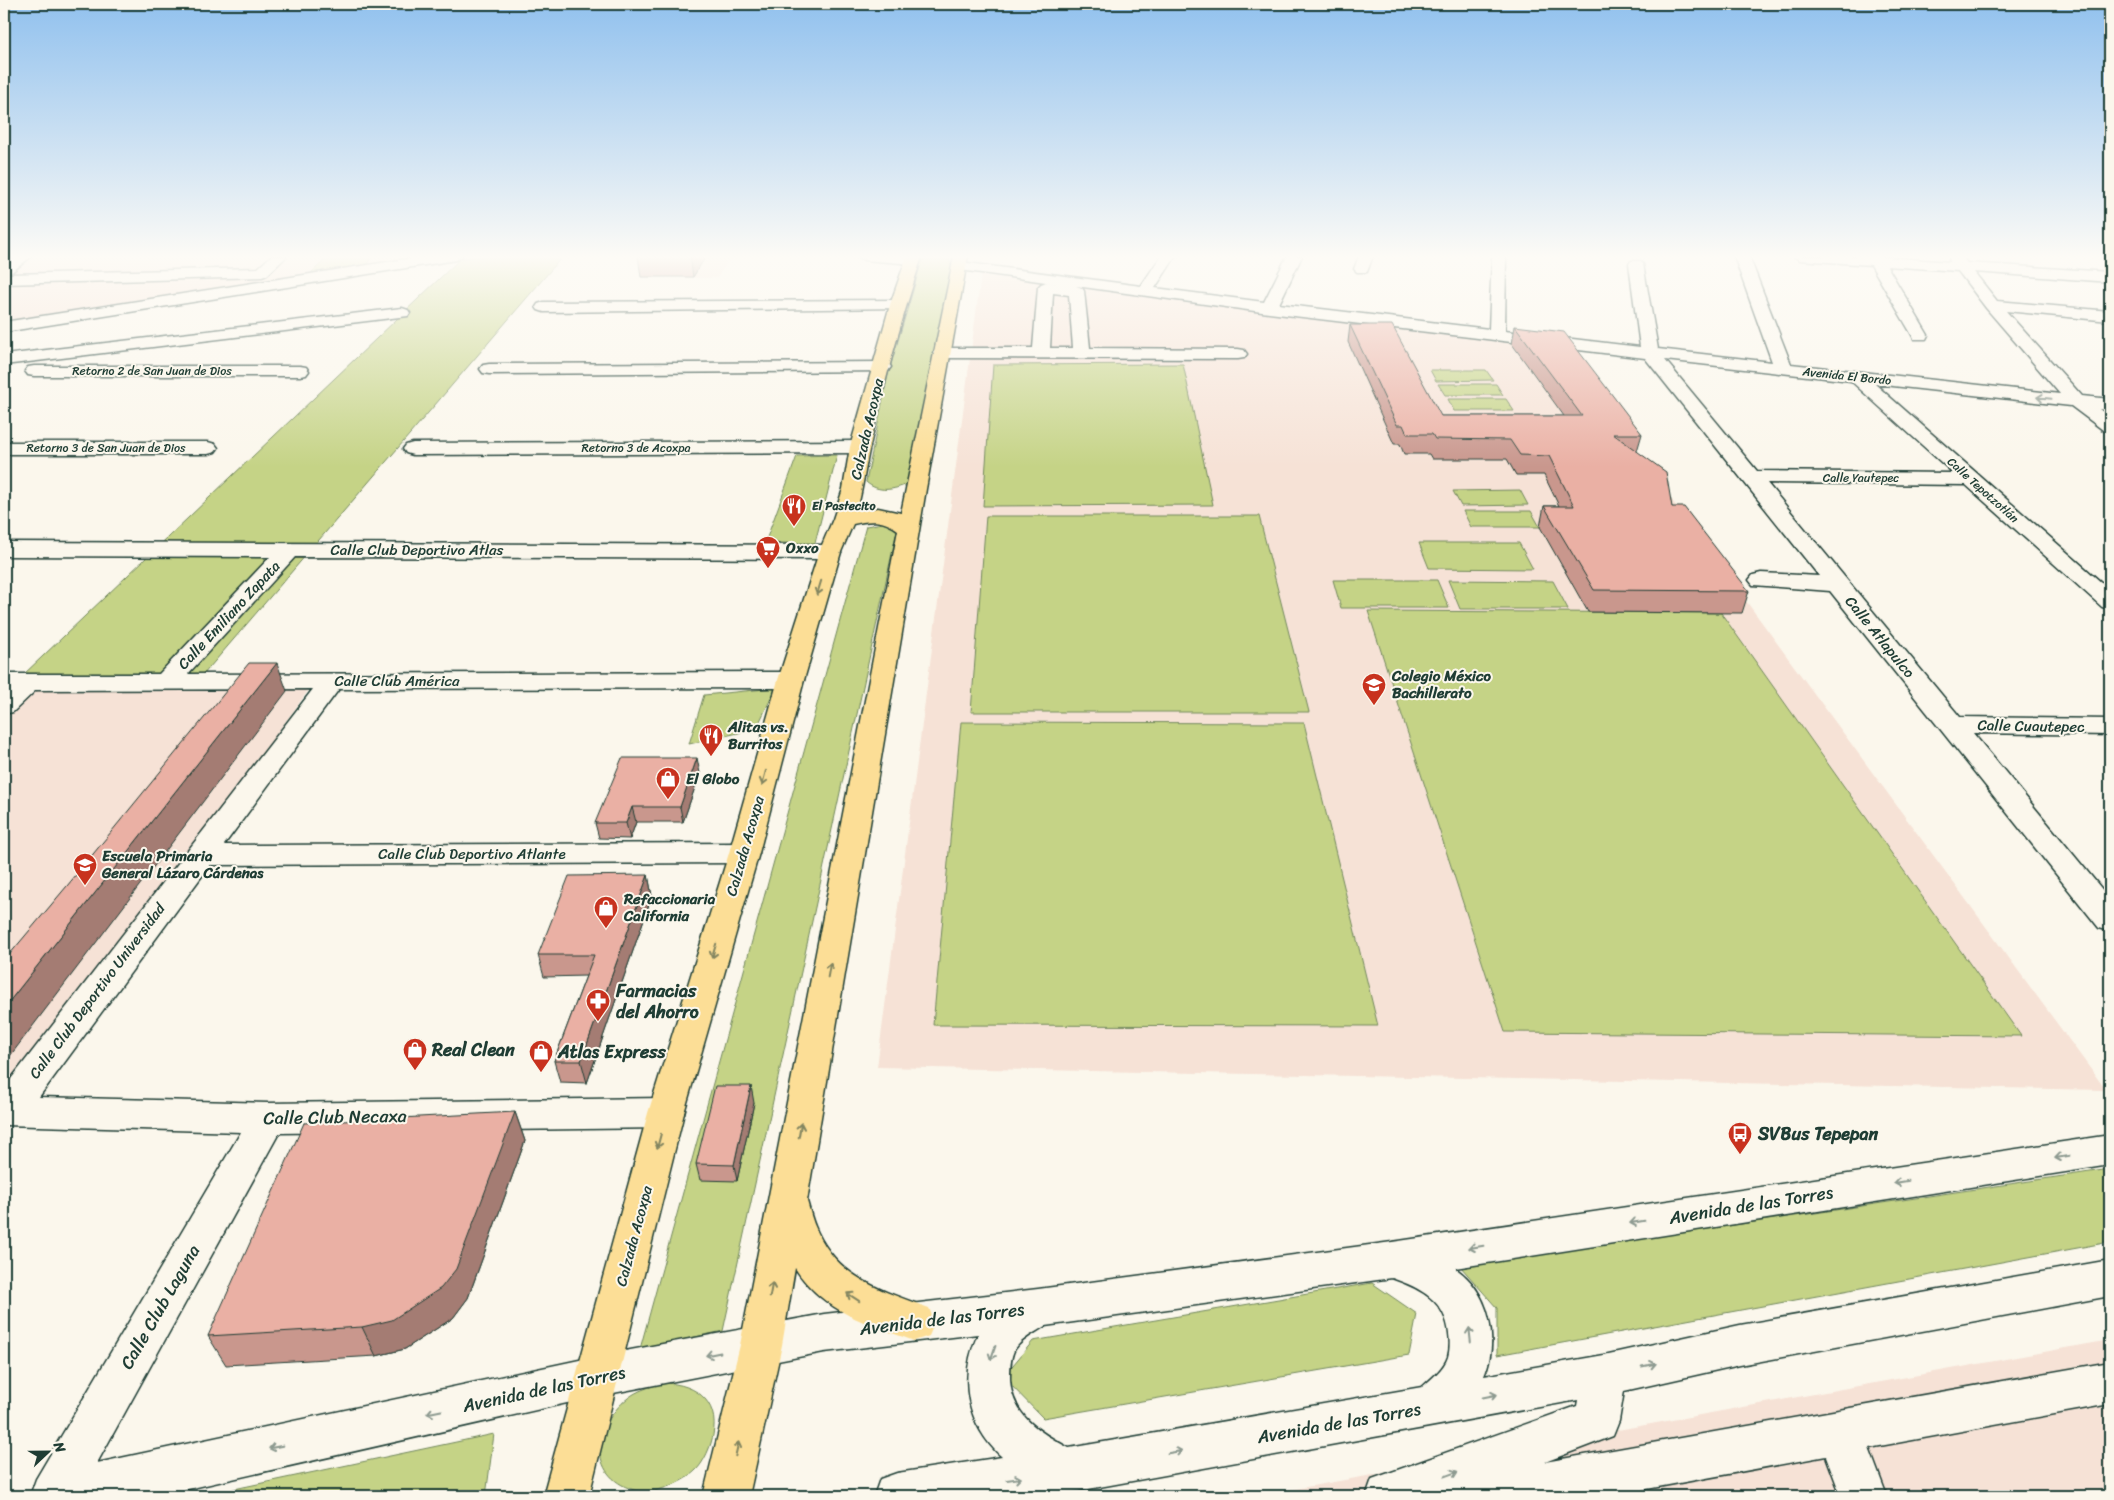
<svg xmlns="http://www.w3.org/2000/svg" width="2114" height="1500" font-family="Sriracha,sans-serif">
<style>
.built{fill:#f6e2d6}
.green{fill:#c5d386;stroke:#72885d}
.lines{fill:none;stroke-linecap:round;stroke-linejoin:round}
.minor-casing{stroke:#1f3d34;stroke-width:3}
.major-casing{stroke:#1f3d34;stroke-width:3}
.minor{fill:#fbf7ec;fill-rule:evenodd}
.major{fill:#fcde96;fill-rule:evenodd}
.wall{fill:#c9978d;stroke:#1f3d34}
.shaded-wall{fill:#a47b73;stroke:#1f3d34}
.building{fill:#eab0a4;stroke:#1f3d34}
.oneway{stroke:#8d9a90}
.oneway2{stroke:#828560}
.labels{text-anchor:middle;stroke-width:4;stroke-linejoin:round;paint-order:stroke}
.far-street-label{font-size:12px;fill:#1f3d34;stroke:#fbf7ec}
.far-poi-label{font-size:12px;font-weight:bold;fill:#1f3d34;stroke:#fbf7ec;text-anchor:start}
.street-label{font-size:15px;fill:#1f3d34;stroke:#fbf7ec}
.poi-label{font-size:15px;font-weight:bold;fill:#1f3d34;stroke:#fbf7ec;text-anchor:start}
.near-poi-label{font-size:18px;font-weight:bold;fill:#1f3d34;stroke:#fbf7ec;text-anchor:start}
.near-street-label{font-size:18px;fill:#1f3d34;stroke:#fbf7ec}
</style>
<rect width="100%" height="100%" fill="#fbf7ec"/>
<filter id="ink" filterUnits="userSpaceOnUse"><feTurbulence type="fractalNoise" baseFrequency=".02" numOctaves="2"/><feDisplacementMap in="SourceGraphic" scale="10" xChannelSelector="R" yChannelSelector="G"/><feConvolveMatrix kernelMatrix="1 2 1 2 8 2 1 2 1" color-interpolation-filters="sRGB"/></filter>
<g filter="url(#ink)">
<g class="built">
<path d="M4,257H430L4,322Z"/>
<path d="M657,257H731L717,278L641,277Z"/>
<path d="M981,275L1557,344L2106,1090L877,1067Z"/>
<path d="M310,688L25,1081H4V690Z"/>
<path d="M2110,1340V1496H1257L1301,1488Z"/>
</g>
<g class="green">
<path d="M478,256L562,257L203,675L22,676L460,259Z"/>
<path d="M328,257H372L364,267L310,274Z"/>
<path d="M925,257H948L952,268L907,484C894,490 878,493 866,482L888,374L921,264Z"/>
<path d="M1183,364L1213,505L983,506L993,365Z"/>
<path d="M1430,370H1486L1493,380L1436,381Z"/>
<path d="M1438,384H1496L1503,395H1445Z"/>
<path d="M1448,399H1506L1514,411H1454Z"/>
<path d="M837,455L815,543H765L797,456Z"/>
<path d="M1520,490L1528,505L1461,506L1453,491Z"/>
<path d="M1463,511H1531L1540,527H1471Z"/>
<path d="M986,516H1259L1309,712H971Z"/>
<path d="M883,523L897,530L723,1331L640,1349L866,526Z"/>
<path d="M1419,543H1519L1533,569L1429,568Z"/>
<path d="M1333,580H1437L1449,608H1341Z"/>
<path d="M1448,580L1553,581L1568,609H1460Z"/>
<path d="M1368,611L1721,613L2021,1036L1505,1032Z"/>
<path d="M776,688L756,729L689,744L704,695Z"/>
<path d="M961,722L1304,723L1378,1026L933,1025Z"/>
<path d="M2110,1169V1242L1497,1355V1308L1460,1266Z"/>
<path d="M1372,1283L1417,1314L1409,1355L1043,1418L1003,1377L1033,1341Z"/>
<path d="M662,1383C699,1383 723,1405 711,1443C708,1452 703,1463 696,1470C688,1478 678,1483 667,1487C657,1491 644,1494 634,1490C586,1475 594,1425 628,1398C638,1390 650,1387 662,1383Z"/>
<path d="M494,1434L486,1496H201Z"/>
</g>
<g class="lines">
<defs>
<g id="minor">
<path d="M15,256H32L9,274L258,268L271,256H287L267,275L262,277L4,284V264Z"/>
<path d="M425,256H463L456,260L4,332V322Z"/>
<path d="M857,256H918L921,260L919,263L914,264L864,260Z"/>
<path d="M1161,256H1176L1155,288L1264,302L1287,256H1302L1279,304L1489,329L1492,256H1506L1505,331L1640,347L1629,264L1631,261H1641L1643,264L1658,349L1772,362L1734,256H1749L1791,364L2060,394L1986,308L1958,271L1887,266L1928,335L1926,339H1914L1912,335L1871,265L1800,260L1793,256H1873L1950,262L1949,256H1962L1967,263L2110,272V282L1974,272L1997,301L2110,311V321L2006,311L2082,396L2110,399V411L2099,409L2110,417V432L2103,430L2071,406L1875,384L2110,590V609L2102,607L1966,485L1767,483L1960,717L2110,719V735L1973,733L2110,899V931L2099,928L1830,591L1753,585L1749,580L1753,575L1761,573L1819,576L1645,358L1269,313L1076,286L1082,288L1084,291L1090,348L1238,349L1244,350L1247,354L1244,358L1238,359L942,358L936,357L933,353L936,349L942,348H1033L1038,287L1041,284L1046,282L1067,285L960,270L955,269L953,266L955,263L960,262L1141,286ZM1053,293L1069,295L1073,348H1050ZM1665,360L1851,381L1953,473L1757,471Z"/>
<path d="M1359,256H1373L1367,272H1357L1354,269Z"/>
<path d="M898,300L904,302L906,305L904,308L544,312L538,310L536,307L538,304L544,302Z"/>
<path d="M402,308L408,310L410,313L408,316L4,365V355Z"/>
<path d="M882,362L888,363L891,367L888,371L489,374L483,373L480,369L483,365L489,364Z"/>
<path d="M34,366H300L306,367L309,371L306,375L300,376H34L28,375L25,371L28,367Z"/>
<path d="M860,441L867,443L870,447L867,451L860,453L413,455L406,453L403,449L406,445L413,443Z"/>
<path d="M4,442H208L215,444L218,448L215,452L208,454H4Z"/>
<path d="M4,542L830,545L838,547L841,552L838,557L830,559L295,557L188,674L791,672L800,675L804,680L800,685L791,688L339,689L224,845L744,843L755,846L759,853L755,860L744,863L210,865L39,1097L268,1103L666,1098L679,1103L684,1113L679,1123L666,1128L279,1133L97,1463L598,1356L824,1314L1038,1289L1392,1242L2110,1135V1165L1455,1268C1489,1291 1500,1339 1484,1376L1604,1355L1740,1325L2110,1260V1296L1740,1365L1624,1391L1619,1421L1613,1436L1545,1462L2110,1362V1404L1869,1448L1887,1496H1841L1826,1456L1609,1496H1461L1462,1492L1452,1496H1366L1372,1479L1577,1406L1578,1400L1050,1496H874L880,1479L897,1473L1002,1457C966,1424 958,1378 978,1334L824,1352L598,1396L157,1496H30L36,1479L241,1132L4,1125V1088L313,689L36,690L13,712L4,714V692L6,690H4V674H159L270,557L4,556ZM1392,1278C1421,1288 1446,1301 1449,1334C1450,1341 1450,1350 1448,1357C1444,1369 1431,1379 1422,1387L1069,1448C1039,1432 1012,1416 1010,1379C1010,1370 1010,1357 1015,1349C1021,1339 1036,1332 1045,1326Z"/>
</g>
<path id="major" d="M907,256H922C902,318 884,382 870,446C865,467 863,489 857,510L878,508L901,513L954,256H968L926,489L807,1201C810,1211 812,1221 817,1231C839,1279 883,1291 929,1308L935,1322L929,1336L914,1341C868,1324 823,1312 795,1268L782,1345L749,1496H703L740,1345L898,530C883,519 870,520 853,524L841,552L804,680L759,853L684,1113L589,1496H543L648,1113L729,853L778,680L819,552L833,519L843,489L850,447L890,305Z"/>
</defs>
<use href="#minor" class="minor-casing"/>
<use href="#major" class="major-casing"/>
<use href="#minor" class="minor"/>
<use href="#major" class="major"/>
</g>
<g class="wall">
<path d="M638,256H706L693,277H641Z"/>
<path d="M1350,325L1441,416H1564L1512,344L1515,326L1642,434L1637,451L1672,507L1749,591L1742,613L1588,612L1540,527L1544,506H1559L1544,475H1516L1507,459H1432L1429,454H1404L1400,444H1394L1348,342Z"/>
<path d="M700,773L683,822H636L630,839L599,838L595,823Z"/>
<path d="M648,875L652,896L587,1083L560,1082L554,1061L586,976L544,977L538,955Z"/>
<path d="M754,1103L737,1181L700,1180L696,1164Z"/>
<path d="M515,1112L525,1141L468,1298L453,1318L405,1349L376,1356L226,1365L208,1336Z"/>
</g>
<g class="shaded-wall">
<path d="M690,256H706L693,277Z"/>
<path d="M277,663L287,691L7,1060L4,1055V1008Z"/>
<path d="M697,758L700,773L683,822L680,807Z"/>
<path d="M632,807L636,822L630,839L626,823Z"/>
<path d="M648,875L652,896L587,1083L581,1061Z"/>
<path d="M751,1086L754,1103L737,1181L734,1165Z"/>
<path d="M515,1112L525,1141L468,1298L453,1318L405,1349L376,1356L362,1327Z"/>
</g>
<g class="building">
<path d="M1350,325H1392L1441,416H1582L1515,326L1564,332L1642,434H1613L1666,472L1672,507H1684L1749,591L1594,590L1544,506H1574L1549,456L1520,455L1510,440L1435,439L1432,434H1407L1403,425H1397Z"/>
<path d="M249,663H277L4,1008V961L67,886Z"/>
<path d="M622,758H697L680,807H632L626,823H595Z"/>
<path d="M648,875L581,1061H554L594,955H538L569,876Z"/>
<path d="M715,1086H751L734,1165L696,1164Z"/>
<path d="M515,1112L456,1269L441,1288L392,1320L362,1327L208,1336L304,1123Z"/>
</g>
<defs><path id="oneway-shaft" d="M-6 0H5M1.5-3L5.5 0L1.5 3" fill="none" stroke-width="1.6" stroke-linecap="round" stroke-linejoin="round" transform="scale(1.25)"/></defs>
<g class="oneway">
<use href="#oneway-shaft" transform="translate(2044 398) rotate(-174)"/>
<use href="#oneway-shaft" transform="translate(2062 1157) rotate(171)"/>
<use href="#oneway-shaft" transform="translate(1901 1182) rotate(171)"/>
<use href="#oneway-shaft" transform="translate(1637 1222) rotate(171)"/>
<use href="#oneway-shaft" transform="translate(1476 1247) rotate(171)"/>
<use href="#oneway-shaft" transform="translate(1470 1335) rotate(-96)"/>
<use href="#oneway-shaft" transform="translate(993 1353) rotate(109)"/>
<use href="#oneway-shaft" transform="translate(713 1354) rotate(169)"/>
<use href="#oneway-shaft" transform="translate(1649 1365) rotate(-12)"/>
<use href="#oneway-shaft" transform="translate(1490 1396) rotate(-11)"/>
<use href="#oneway-shaft" transform="translate(434 1412) rotate(168)"/>
<use href="#oneway-shaft" transform="translate(276 1447) rotate(168)"/>
<use href="#oneway-shaft" transform="translate(1175 1452) rotate(-10)"/>
<use href="#oneway-shaft" transform="translate(1451 1474) rotate(-20)"/>
<use href="#oneway-shaft" transform="translate(1014 1479) rotate(-8)"/>
</g>
<g class="oneway2">
<use href="#oneway-shaft" transform="translate(819 588) rotate(107)"/>
<use href="#oneway-shaft" transform="translate(764 778) rotate(105)"/>
<use href="#oneway-shaft" transform="translate(714 951) rotate(107)"/>
<use href="#oneway-shaft" transform="translate(829 970) rotate(-80)"/>
<use href="#oneway-shaft" transform="translate(800 1130) rotate(-80)"/>
<use href="#oneway-shaft" transform="translate(659 1141) rotate(105)"/>
<use href="#oneway-shaft" transform="translate(771 1290) rotate(-80)"/>
<use href="#oneway-shaft" transform="translate(853 1297) rotate(-147)"/>
<use href="#oneway-shaft" transform="translate(737 1449) rotate(-77)"/>
</g>
</g>
<linearGradient id="sky" x2="0" y2="1"><stop stop-color="#91c1ee"/><stop offset="0.55" stop-color="#fdfbf6"/><stop offset="1" stop-color="#fdfbf6" stop-opacity="0"/></linearGradient>
<rect width="2114" height="467" fill="url(#sky)"/>
<defs>
<symbol id="restaurant-pin" viewBox="-11 -11 22 30"><path d="M0 17L-7.5 6A9.5 9.5 0 1 1 7.5 6Z" fill="#c8321e" stroke="#fbf7ec"/><path d="M-5-6h1v4h1v-4h1v4h1v-4h1v5L-1.5 .5V6h-2V.5L-5-1ZM5-6V6H3V1.5H1.5Q1.5-4 5-6Z" fill="#fff"/></symbol>
<symbol id="supermarket-pin" viewBox="-11 -11 22 30"><path d="M0 17L-7.5 6A9.5 9.5 0 1 1 7.5 6Z" fill="#c8321e" stroke="#fbf7ec"/><path d="M-6-5.5h2.5l.6 2H6L4.5 2H-2.5L-4.4-4H-6ZM-1.5 3.2a1.3 1.3 0 1 0 .1 0ZM3 3.2a1.3 1.3 0 1 0 .1 0Z" fill="#fff"/></symbol>
<symbol id="school-pin" viewBox="-11 -11 22 30"><path d="M0 17L-7.5 6A9.5 9.5 0 1 1 7.5 6Z" fill="#c8321e" stroke="#fbf7ec"/><path d="M0-5L7-2L0 1L-7-2ZM-4 1L0 2.5L4 1V4Q0 6-4 4Z" fill="#fff"/></symbol>
<symbol id="shop-pin" viewBox="-11 -11 22 30"><path d="M0 17L-7.5 6A9.5 9.5 0 1 1 7.5 6Z" fill="#c8321e" stroke="#fbf7ec"/><path d="M-5-2.5h2.3a2.7 3.5 0 0 1 5.4 0H5L5.5 6h-11ZM-1.5-2.5h3a1.5 2.3 0 0 0-3 0Z" fill="#fff"/></symbol>
<symbol id="pharmacy-pin" viewBox="-11 -11 22 30"><path d="M0 17L-7.5 6A9.5 9.5 0 1 1 7.5 6Z" fill="#c8321e" stroke="#fbf7ec"/><path d="M-2-6h4v4h4v4h-4v4h-4v-4h-4v-4h4Z" fill="#fff"/></symbol>
<symbol id="bus-pin" viewBox="-11 -11 22 30"><path d="M0 17L-7.5 6A9.5 9.5 0 1 1 7.5 6Z" fill="#c8321e" stroke="#fbf7ec"/><path d="M-5-6H5V4H4V6H2V4H-2V6H-4V4H-5ZM-3.5-4V0h7V-4ZM-3.5 1.2v1.5H-2V1.2ZM2 1.2v1.5H3.5V1.2Z" fill="#fff"/></symbol>
</defs>
<g fill-rule="evenodd">
<use href="#restaurant-pin" x="780" y="492" width="28" height="38"/>
<use href="#supermarket-pin" x="754" y="534" width="28" height="38"/>
<use href="#school-pin" x="1360" y="671" width="28" height="38"/>
<use href="#restaurant-pin" x="697" y="722" width="28" height="38"/>
<use href="#shop-pin" x="654" y="765" width="28" height="38"/>
<use href="#school-pin" x="71" y="851" width="28" height="38"/>
<use href="#shop-pin" x="592" y="894" width="28" height="38"/>
<use href="#pharmacy-pin" x="584" y="987" width="28" height="38"/>
<use href="#shop-pin" x="401" y="1036" width="28" height="38"/>
<use href="#shop-pin" x="527" y="1038" width="28" height="38"/>
<use href="#bus-pin" x="1726" y="1120" width="28" height="38"/>
</g>
<g class="labels">
<g class="far-street-label">
<text x="152" y="375">Retorno 2 de San Juan de Dios</text>
<text transform="translate(1847 376) rotate(6)" y="4">Avenida El Bordo</text>
<text x="106" y="452">Retorno 3 de San Juan de Dios</text>
<text x="636" y="452">Retorno 3 de Acoxpa</text>
<text x="1861" y="482">Calle Yautepec</text>
<text transform="translate(1983 490) rotate(42)" y="4">Calle Tepotzotlán</text>
</g>
<g class="far-poi-label">
<text x="812" y="510">El Pastecito</text>
</g>
<g class="street-label">
<text transform="translate(867 429) rotate(-77)" y="5">Calzada Acoxpa</text>
<text x="417" y="555">Calle Club Deportivo Atlas</text>
<text transform="translate(229 615) rotate(-47)" y="5">Calle Emiliano Zapata</text>
<text transform="translate(1880 637) rotate(51)" y="5">Calle Atlapulco</text>
<text x="397" y="686">Calle Club América</text>
<text transform="translate(2031 726) rotate(1)" y="5">Calle Cuautepec</text>
<text transform="translate(745 846) rotate(-74)" y="5">Calzada Acoxpa</text>
<text x="472" y="859">Calle Club Deportivo Atlante</text>
<text transform="translate(97 991) rotate(-53)" y="5">Calle Club Deportivo Universidad</text>
<text transform="translate(634 1236) rotate(-75)" y="5">Calzada Acoxpa</text>
</g>
<g class="poi-label">
<text x="786" y="553">Oxxo</text>
<text x="1392" y="681">Colegio México<tspan x="1392" dy="17">Bachillerato</tspan></text>
<text x="728" y="732">Alitas vs.<tspan x="728" dy="17">Burritos</tspan></text>
<text x="686" y="784">El Globo</text>
<text x="102" y="861">Escuela Primaria<tspan x="102" dy="17">General Lázaro Cárdenas</tspan></text>
<text x="624" y="904">Refaccionaria<tspan x="624" dy="17">California</tspan></text>
</g>
<g class="near-poi-label">
<text x="616" y="997">Farmacias<tspan x="616" dy="21">del Ahorro</tspan></text>
<text x="432" y="1056">Real Clean</text>
<text x="558" y="1058">Atlas Express</text>
<text x="1758" y="1140">SVBus Tepepan</text>
</g>
<g class="near-street-label">
<text transform="translate(335 1117) rotate(-1)" y="6">Calle Club Necaxa</text>
<text transform="translate(1751 1205) rotate(-9)" y="6">Avenida de las Torres</text>
<text transform="translate(160 1307) rotate(-60)" y="6">Calle Club Laguna</text>
<text transform="translate(942 1319) rotate(-7)" y="6">Avenida de las Torres</text>
<text transform="translate(544 1389) rotate(-12)" y="6">Avenida de las Torres</text>
<text transform="translate(1339 1423) rotate(-10)" y="6">Avenida de las Torres</text>
</g>
</g>
<rect width="2114" height="1500" fill="none" stroke="#fbf7ec" stroke-width="20"/>
<rect x="10" y="10" width="2094" height="1480" fill="none" stroke="#1f3d34" stroke-width="2" filter="url(#ink)"/>
<g transform="translate(48 1452) rotate(68)" stroke="#fbf7ec" stroke-width="4" paint-order="stroke">
<path d="M0-4L9 19L0 12L-9 19Z" fill="#1f3d34"/>
<text y="-8" font-size="14" font-weight="bold" text-anchor="middle" fill="#1f3d34">N</text>
</g>
</svg>
